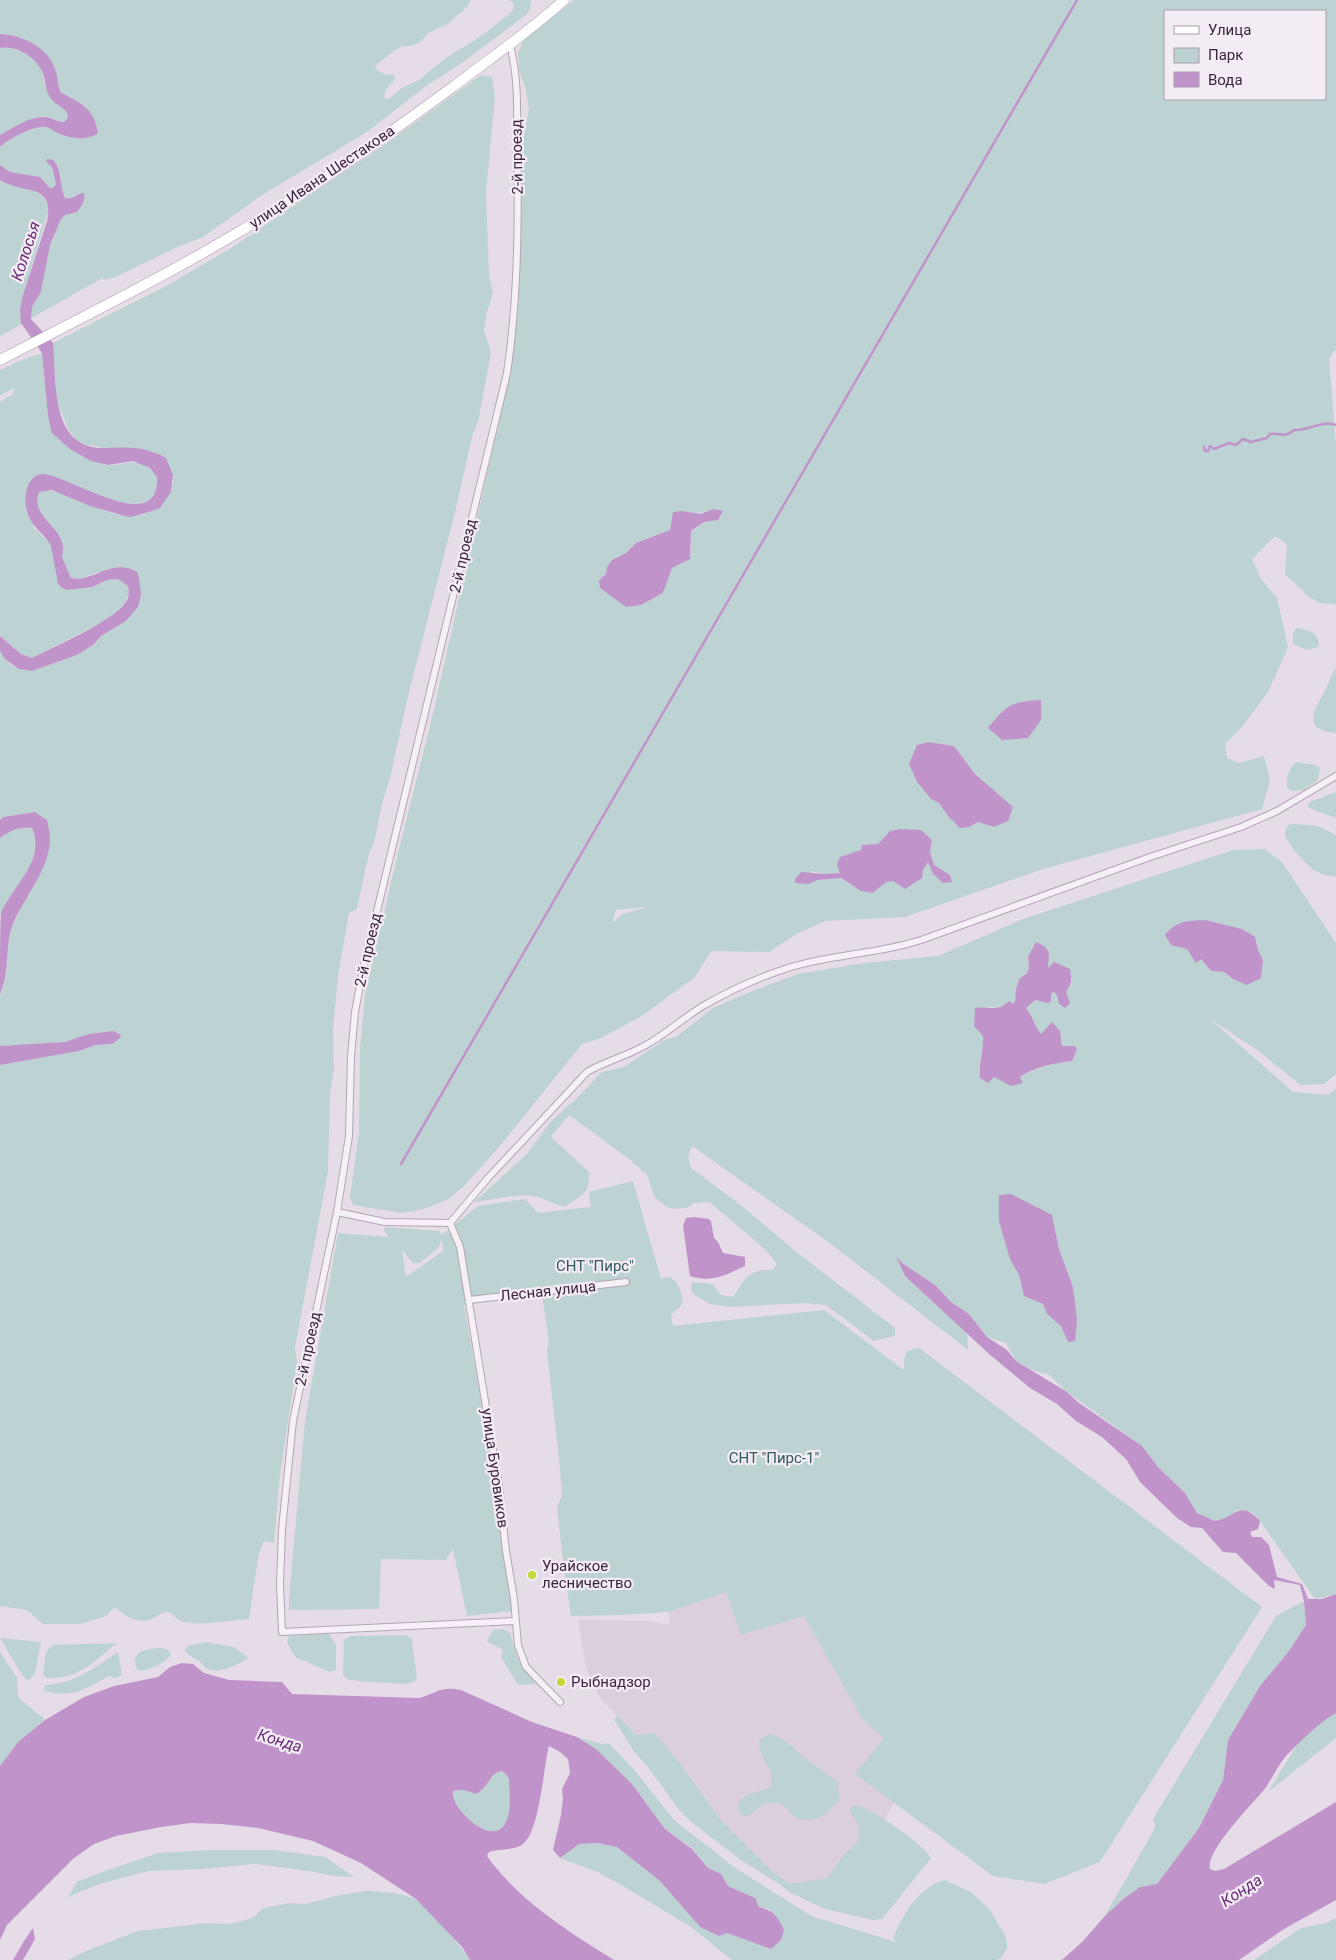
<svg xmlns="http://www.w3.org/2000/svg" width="1336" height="1960" font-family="Roboto,sans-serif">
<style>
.built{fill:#dbcedd}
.green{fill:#bdd2d2;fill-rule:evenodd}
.water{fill:#c094cb;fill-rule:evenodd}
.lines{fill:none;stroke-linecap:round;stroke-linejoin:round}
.stream{stroke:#c094cb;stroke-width:2.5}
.street-casing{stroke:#b3a5b5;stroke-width:8}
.primary-casing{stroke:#b19bb4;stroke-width:11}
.street{stroke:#f5eff6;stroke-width:6}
.primary{stroke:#fff;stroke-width:10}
.poi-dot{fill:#c5d836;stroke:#f4ecf5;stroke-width:2}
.labels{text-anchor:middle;stroke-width:4.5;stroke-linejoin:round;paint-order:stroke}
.street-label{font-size:15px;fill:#3d253f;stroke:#f4ecf5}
.park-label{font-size:15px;fill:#31595c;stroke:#f4ecf5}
.poi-label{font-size:15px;fill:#3d253f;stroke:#f4ecf5;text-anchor:start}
.water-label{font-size:16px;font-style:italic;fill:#692c76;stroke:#f4ecf5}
</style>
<rect width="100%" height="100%" fill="#e6dce8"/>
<path class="built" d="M726,1592L741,1635L804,1616L863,1719L885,1738L856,1774L894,1803L842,1897L789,1884L773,1872L719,1818L677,1759L655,1733L636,1735L600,1698L586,1668L578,1620L648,1621L670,1625L669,1612Z"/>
<g class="green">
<path d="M0,0H471L467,7L448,24L428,33L421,41L412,46H403L395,50L375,66L378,71L387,75L394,74L395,79L385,91L384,98L389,99L402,88L419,80L444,59L475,40L507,16L513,10L514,3L509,0H531L530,9L526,15L459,65L426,86L367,132L262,195L203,237L175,248L114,278L103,280L104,277L30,319L32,307L41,292L50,245L61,219L65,215L77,212L80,193L68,199L65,198L61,190V175L52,167L56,184L53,188H50L40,177L10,172L0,165V147C8,139 36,125 47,127C52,128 56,132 61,134L86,106L60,92L57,83L56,72L10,35L0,34Z"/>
<path d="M574,0H1336V349L1329,358L1336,446V604L1319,603L1309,597L1285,574L1287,544L1275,536L1252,559L1261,579L1277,598L1288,647L1268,692L1241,728L1225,744L1227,758L1239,763L1264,756L1270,780L1262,809L1043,869L905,917L825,921L798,933L769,952L711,951L695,977L661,1002L640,1017L601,1038L582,1044L504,1141L466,1184L449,1199L424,1209L402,1213L353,1205L350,1197L359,1132L360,1049L365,994L397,857L432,718L510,373L519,295L521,152L529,109L526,91L519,69L518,54L523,40ZM1165,11H1325V99H1165ZM714,509L718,520L704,522L691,532V552L672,568L663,593L641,605L599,580L606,574L612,560L626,553L636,543L670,530L672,517C687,514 700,514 714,509ZM928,742L954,746L975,774L990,789L978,822L969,827L948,816L939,803L931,799L917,782L909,764ZM890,831L930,852L934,866L950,875L933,874L928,861L923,870L886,882L850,885L841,878L817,880L810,871L825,874L840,873L861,850L862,845L878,844ZM647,907L623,914L612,923L616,910Z"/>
<path d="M5,47C19,49 39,57 43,73C44,78 44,84 46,89C51,99 59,105 68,112V118L64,122C58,122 54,119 48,117C34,114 12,129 0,135V48Z"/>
<path d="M481,75L492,77L495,96L486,193L489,275L493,293L487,312L484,330L491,353L478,422L473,433L455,512L408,696L390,778L383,800L374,842L369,853L357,909L349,913L338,976L333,1030L334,1070L330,1093L328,1171L295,1347L297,1363L280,1474L274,1543L264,1541L259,1553L249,1619C231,1620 196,1627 181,1621C176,1619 174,1616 172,1613C164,1611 161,1614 154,1618C138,1625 126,1617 115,1607L106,1616L80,1624H43L27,1610L0,1606V1065L79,1051L96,1045L112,1044L121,1035C101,1026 83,1039 63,1042C43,1045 21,1045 0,1046V994L4,985L7,970L8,947L11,930L23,903L39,876L35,812L3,817L0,820V651L9,663L19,669L32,671L77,655L93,645L101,636L126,621L138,607L139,577L98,572L82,578H71L62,557C71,528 29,520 39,492C68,483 103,524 143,514C153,511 159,509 165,500C171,492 174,485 173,475L104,448L87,445L76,440L68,429L57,401L53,343L168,285L231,248L387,143Z"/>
<path d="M0,180C18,191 44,185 49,209L23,295L22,324L0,336Z"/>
<path d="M42,353L48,416L103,465C128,467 136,452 158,477C159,534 76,484 52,476L25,508L35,529L48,541L51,546L58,584L62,588L67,590L92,587L107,580L119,579L128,586L129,592L125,603L108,619L32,658L21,654L0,636V402L13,394L14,388L0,396V370L19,361Z"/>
<path d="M1297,628C1307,629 1322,634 1318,647L1306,650L1293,644V632Z"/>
<path d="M1336,668V733C1302,730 1313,712 1324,693C1328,685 1331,675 1336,668Z"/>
<path d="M1297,762L1315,765L1320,768L1318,780L1304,790L1292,791L1287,788C1286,778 1289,767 1297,762Z"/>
<path d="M1336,792V818C1327,814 1313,811 1307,806L1310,802Z"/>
<path d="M1294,824L1318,826L1336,835V877C1328,876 1320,874 1314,870C1307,865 1288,845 1286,837C1284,833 1286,829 1288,825Z"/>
<path d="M21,827L32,828C44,859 16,889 0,915V838L10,831Z"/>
<path d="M1265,849L1282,862L1336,943V1074L1324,1084L1300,1085L1260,1052L1209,1018L1293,1092L1329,1095L1336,1088V1594L1315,1599L1260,1521L1252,1512L1237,1510L1230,1517L1215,1521L1197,1513L1185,1493L1158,1467L1142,1446L1067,1392L1048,1374L1034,1371L1016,1361L1006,1343L987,1337L969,1314L951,1302L935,1285L902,1263L898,1258L905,1276L967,1333L968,1350L831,1244L692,1146L688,1157L691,1168L742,1206L794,1250L895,1328V1336L874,1341L826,1305L806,1303L730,1307L710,1304L693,1294L691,1288L692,1282L713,1284L721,1295L733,1297C746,1278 748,1269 773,1270L777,1264C760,1240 731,1223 710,1202L694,1203L687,1208L675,1209L667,1207L655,1198L647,1175L629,1159L569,1115L552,1135V1138L589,1172C590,1195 582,1195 564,1207C552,1204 548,1200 538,1197C521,1192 492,1200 474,1202L526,1155L551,1121L575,1100L602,1072L624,1067L664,1040L676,1037L713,1008L755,990L798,974L864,963L938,956L1023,919L1233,850ZM1255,937L1258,950L1263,960L1233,979L1224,972L1211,971L1201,958L1196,962L1187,949ZM1028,957L1048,969L1072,978L1071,985L1066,992L1065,1008L1059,1004L1057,995L1054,992L1051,994V1001L1048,1002L1035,1000L1026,1008C1033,1015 1034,1025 1041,1034L1060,1031L1062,1046L1072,1061C1053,1064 1036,1067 1020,1077L1022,1082L994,1077L980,1078L979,1067L983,1046L987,1006C997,1008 1001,1008 1009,1001L1013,1004C1018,997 1014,987 1019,980C1022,976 1026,975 1028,970C1030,966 1029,962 1028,957ZM1052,1216L1059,1249L1073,1287L1068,1342L1061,1326L1047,1314L1043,1304L1024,1296L1019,1275Z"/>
<path d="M633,1181L661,1279C676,1272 680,1289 683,1300L680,1307L671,1315L673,1326L824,1310L904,1370V1359L907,1351L919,1348L1262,1607L1100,1862L1044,1884L993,1876L855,1774L884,1738L863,1720L804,1616L741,1635L726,1592L669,1612L622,1615L571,1616L562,1553L557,1507L562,1496L560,1469L547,1350L549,1343L542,1295L464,1305L480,1395L513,1611L467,1616L453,1549L446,1560L381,1559L379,1609L289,1610V1598L305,1421L338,1233L389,1237L384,1230L385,1227L439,1231L442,1235L478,1206L525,1199L538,1213L591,1207L589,1192ZM442,1238L443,1251L406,1277L402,1250L413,1263H420L439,1247Z"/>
<path d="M1304,1601L1306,1625L1289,1651L1260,1686L1228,1740L1223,1780L1199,1828L1157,1884L1140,1887L1123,1899L1104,1917L1153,1832L1155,1825L1153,1819L1276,1616Z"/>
<path d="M503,1629L510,1633C516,1655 520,1668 537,1684L518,1685L501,1657L503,1650L487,1641L493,1630Z"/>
<path d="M329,1634L336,1645V1670L330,1672L295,1657L287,1642L289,1636Z"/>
<path d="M406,1635L412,1639L417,1680L407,1684L370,1682L349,1680L343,1675L344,1640L351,1636Z"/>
<path d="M0,1638L41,1642L35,1673L28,1681L22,1675Z"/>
<path d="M206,1642L234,1647L248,1658C238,1665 218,1675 206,1668C203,1666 201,1662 198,1660C192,1657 189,1656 185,1650L188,1646Z"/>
<path d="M117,1643C92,1663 80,1679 46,1678L43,1675C45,1665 43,1651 53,1645Z"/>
<path d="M162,1648L168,1650L171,1655C164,1664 151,1669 140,1671L136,1668C131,1649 148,1649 162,1648Z"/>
<path d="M0,1652L17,1678L18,1697L45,1720L18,1742L0,1766Z"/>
<path d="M118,1652L122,1675L116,1678L109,1676C83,1690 74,1698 44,1691L45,1685C76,1683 93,1669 118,1652Z"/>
<path d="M1336,1694V1738L1268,1792L1306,1730Z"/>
<path d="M618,1716L636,1735L655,1733L677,1759L719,1818L773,1872L789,1884L827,1878C833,1870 838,1863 844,1855C851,1846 861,1844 859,1830C858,1821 851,1817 850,1808L855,1805C872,1808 922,1843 931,1858L882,1919L873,1920L825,1909L791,1893L779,1884L741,1860L691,1822L679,1810L648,1767L633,1750L614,1719Z"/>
<path d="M769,1734C784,1736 794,1749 805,1758C816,1766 827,1774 838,1782L839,1800C834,1805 828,1813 822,1816C813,1821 799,1822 792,1815C787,1808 783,1803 773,1803C756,1801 759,1815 744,1816C724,1799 759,1791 770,1788C778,1770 755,1756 760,1740Z"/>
<path d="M577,1737L602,1744L609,1743L635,1771L674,1820L734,1867L811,1916L896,1942L893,1938C901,1917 920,1885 945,1880L971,1892L990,1910L1006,1937L1007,1943V1949L1001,1958L997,1960H732L691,1927L643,1898L600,1873L560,1858L579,1844L597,1843L617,1847L660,1881L700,1927L726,1933L771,1949L770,1909L759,1907L754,1898L728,1886L721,1875L708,1868L692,1848L665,1829L632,1784L596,1749Z"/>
<path d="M502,1771L506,1774L509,1779C509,1792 512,1810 506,1822C494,1850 449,1807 453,1791C462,1789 467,1790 475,1794C489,1789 488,1773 502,1771Z"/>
<path d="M211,1850H275L325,1857L354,1877L335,1876L309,1871L255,1864L201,1869L148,1871L99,1884L68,1897L77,1882L108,1870L158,1853Z"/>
<path d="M365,1891C381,1892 400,1892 415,1899C425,1904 463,1949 470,1960H68L86,1951L138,1931L208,1923L230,1924L253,1918L263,1908L289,1903L306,1904L335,1896Z"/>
<path d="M1336,1918V1960H1254L1301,1928L1326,1923Z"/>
</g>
<g class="water">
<path d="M0,34C23,35 50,48 56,72C58,79 58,85 60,92C82,104 93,106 98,133C87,141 73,139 60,134C55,132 51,128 46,127C35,125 8,139 0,147V135C13,128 28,117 44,117C51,117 57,122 64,122L68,118L67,112C63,108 56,104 52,100C43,88 47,81 42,71C35,56 15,45 0,48Z"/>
<path d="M47,159L53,160C63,171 59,185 65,198C72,200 77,193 84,193C86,200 81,207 77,212L65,215L61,219L50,245L41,292L32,307L31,319L53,343C57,381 49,451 107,448C129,447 147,447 166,458L173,475L171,492L160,508L149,512L131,517L125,516L90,506L52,490L39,492C29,520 71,528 62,557L71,578C93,583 112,557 137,572L139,577L141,595L138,607L126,621L101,636L93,645L77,655L32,671L19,669L5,659L0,651V636L21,654L32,658C53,647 120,619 128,598C129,594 129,590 128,586L118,579L107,580L92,587L67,590L62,588L58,584L51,546C46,535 35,530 30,519C25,509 24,500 27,489C29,482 33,475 42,474C66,473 160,540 157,477L150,468L133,461L108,465L91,461L70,449L52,433L48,416L42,353L21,323L20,309L23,295L47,221C55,182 23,195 0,180V165L10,172L40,177L50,188H53L56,184L52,167L46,161Z"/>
<path d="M714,509L723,511L718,520L704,522L691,531L690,559L672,568L663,593L641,605L626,607L600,588L599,580L606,574L607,567L612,560L626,553L636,543L670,530L673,512L682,511L700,514Z"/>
<path d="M1041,700V720L1028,738L1002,740L988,728C1006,705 1011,702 1041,700Z"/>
<path d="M928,742L954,746L975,774L1013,807L1008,821L994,827L978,822L969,827L960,828L948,816L939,803L931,799L917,782L909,764L917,745Z"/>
<path d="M35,812L47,820C48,826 50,833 50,839C49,873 21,899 11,930C5,951 10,973 0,994C0,980 0,923 1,913C13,885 46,861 32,828C18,827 11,830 0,838V820L3,817Z"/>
<path d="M900,829L921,830L932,840L930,852L934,865L950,875L952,882L943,883L933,874L928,862L923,870L922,878L905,889L893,881L886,882L873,893L861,891L841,878L817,880L809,884L795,883V879L801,872L825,874L840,873L837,864L840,857L861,850L862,845L878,844L890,831Z"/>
<path d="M1205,920L1242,929L1255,937L1258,950L1263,960L1261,978L1247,985L1233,979L1224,972L1211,971L1201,959L1196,963L1187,949L1171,945L1165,935C1177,920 1188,921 1205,920Z"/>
<path d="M1036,942L1044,946L1049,952L1048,968L1054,962L1070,969C1072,979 1072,984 1066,992L1070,1003L1065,1008L1059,1004L1057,995L1054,992L1051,994V1001L1048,1003L1035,1000L1026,1008C1033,1016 1034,1025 1041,1034L1052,1022L1060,1031L1062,1046H1075L1077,1049L1072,1061C1053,1064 1036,1066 1020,1077L1023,1083L1011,1086L994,1077L988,1083L980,1078C978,1063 984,1051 983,1036L974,1026L975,1008C989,1006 998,1012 1009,1001L1013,1004L1015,1001L1016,989L1019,979L1027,973L1029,968L1028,957Z"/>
<path d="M113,1031L121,1035L120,1038L112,1044L96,1045L79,1051L0,1065V1046L65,1042L89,1034Z"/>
<path d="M1011,1194L1052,1215L1059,1249L1073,1287L1077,1320L1075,1341L1068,1342L1061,1326L1047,1314L1043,1304L1024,1296L1019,1275L1010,1259L999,1221V1195Z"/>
<path d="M694,1217L709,1219L711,1221L714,1238L718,1242L723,1253L745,1257V1266C726,1275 711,1283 690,1276L683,1226L686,1218Z"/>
<path d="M896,1256L902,1263L935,1285L951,1302L969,1314L987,1337L1007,1350L1016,1361L1067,1392L1079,1403L1142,1446L1158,1467L1185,1493L1197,1513L1215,1521C1237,1517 1239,1499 1260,1521L1258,1529L1250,1532L1252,1537H1261L1269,1545L1277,1577L1302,1584L1308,1599H1322L1336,1594V1713C1318,1723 1301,1741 1286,1756C1277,1766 1272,1780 1263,1791C1251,1805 1205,1852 1210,1869L1215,1871L1224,1869L1336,1802V1900L1284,1929L1239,1960H1062L1082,1942L1104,1917L1123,1899L1140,1887L1157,1884L1199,1828L1223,1780L1228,1740L1260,1686L1289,1651L1306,1625L1304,1601L1300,1585L1274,1580L1275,1589L1269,1586L1236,1553L1223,1552L1202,1528L1191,1527L1177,1518L1140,1482L1126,1459L1102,1437L1076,1421L1057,1404L1030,1388L988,1353L905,1276Z"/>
<path d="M182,1663L193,1664L204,1673L229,1680L282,1682L292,1694L419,1698C438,1693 439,1686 461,1690L532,1722L577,1737L596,1749L632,1784L665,1829L692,1849L708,1868L721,1874L728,1886L755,1898L759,1907C773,1910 778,1917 784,1930L781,1940L771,1949L727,1933L719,1936L700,1927L660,1881L617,1847L597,1843L579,1844L560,1858L553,1850L561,1815L563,1799L562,1789L570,1773L568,1759L560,1752L549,1746C543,1767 540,1837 520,1846C512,1850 498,1849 489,1852L487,1856C519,1901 569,1932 614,1960H470L462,1947L416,1899L361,1863L313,1841L258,1828L221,1824L191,1823L161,1827L116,1836L94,1844L74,1858L7,1925L0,1940V1766L18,1742L45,1720L84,1697L114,1686L158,1677L170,1667ZM502,1771L506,1774L509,1779C509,1792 512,1810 506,1822C494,1850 449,1807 453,1791C462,1789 467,1790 475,1794C489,1789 488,1773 502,1771Z"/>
<path d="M33,1928L35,1939L23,1960H13L24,1941Z"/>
</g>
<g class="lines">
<g class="stream">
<path d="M1204,447L1205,451H1208L1210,446L1214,449L1229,443L1236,445L1243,439L1251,442L1267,438L1270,434C1281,432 1284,439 1294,430C1308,431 1321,420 1336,425"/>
<path d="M401,1164L1077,0"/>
</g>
<defs>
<g id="street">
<path d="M510,45C519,79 517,114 517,150C519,224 518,299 507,373L363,969L355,1012L351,1056L349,1136L337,1212L293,1421L282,1529L280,1584L282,1632L515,1621"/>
<path d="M337,1212L385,1222L450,1223"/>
<path d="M450,1223L488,1178L587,1072C606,1061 627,1056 646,1045C666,1034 683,1018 703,1006C727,992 753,980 779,971C826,954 877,955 924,939L1150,857L1241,827L1277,811L1336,776"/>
<path d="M450,1223L460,1247L499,1487L506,1551L514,1599L518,1645L526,1667L560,1702"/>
<path d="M469,1300L626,1282"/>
</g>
<path id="primary" d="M0,360C79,319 160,279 237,233C312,189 384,138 454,86C491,58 530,31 564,0"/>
</defs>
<use href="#street" class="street-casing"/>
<use href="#primary" class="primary-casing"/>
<use href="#street" class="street"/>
<use href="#primary" class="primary"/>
</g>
<g class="poi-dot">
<circle cx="532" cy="1575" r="5"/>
<circle cx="561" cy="1682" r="5"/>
</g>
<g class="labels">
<g class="street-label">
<text transform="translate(517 157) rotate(-91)" y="5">2-й проезд</text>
<text transform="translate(322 177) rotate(-34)" y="5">улица Ивана Шестакова</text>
<text transform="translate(463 556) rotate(-77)" y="5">2-й проезд</text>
<text transform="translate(368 950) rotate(-77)" y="5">2-й проезд</text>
<text transform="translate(548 1291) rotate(-6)" y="5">Лесная улица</text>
<text transform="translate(308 1349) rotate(-78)" y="5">2-й проезд</text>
<text transform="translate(495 1468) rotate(82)" y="5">улица Буровиков</text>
</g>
<g class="park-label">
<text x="595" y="1271">СНТ "Пирс"</text>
<text x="774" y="1463">СНТ "Пирс-1"</text>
</g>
<g class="poi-label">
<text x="542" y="1571">Урайское<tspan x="542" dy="17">лесничество</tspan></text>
<text x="571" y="1687">Рыбнадзор</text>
</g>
<g class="water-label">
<text transform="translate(25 251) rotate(-72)" y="6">Колосья</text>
<text transform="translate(280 1740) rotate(17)" y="6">Конда</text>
<text transform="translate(1241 1890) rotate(-33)" y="6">Конда</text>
</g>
</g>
<rect x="1164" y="10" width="162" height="90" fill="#f4ecf5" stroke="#ab9cac"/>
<rect x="1174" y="26" width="25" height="8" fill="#ffffff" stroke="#ab9cac"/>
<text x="1208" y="35" font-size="15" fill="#3d253f">Улица</text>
<rect x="1174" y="48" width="25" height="15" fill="#bdd2d2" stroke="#ab9cac"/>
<text x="1208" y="60" font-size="15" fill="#3d253f">Парк</text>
<rect x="1174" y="72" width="25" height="15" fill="#c094cb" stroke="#ab9cac"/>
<text x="1208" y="85" font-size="15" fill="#3d253f">Вода</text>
</svg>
